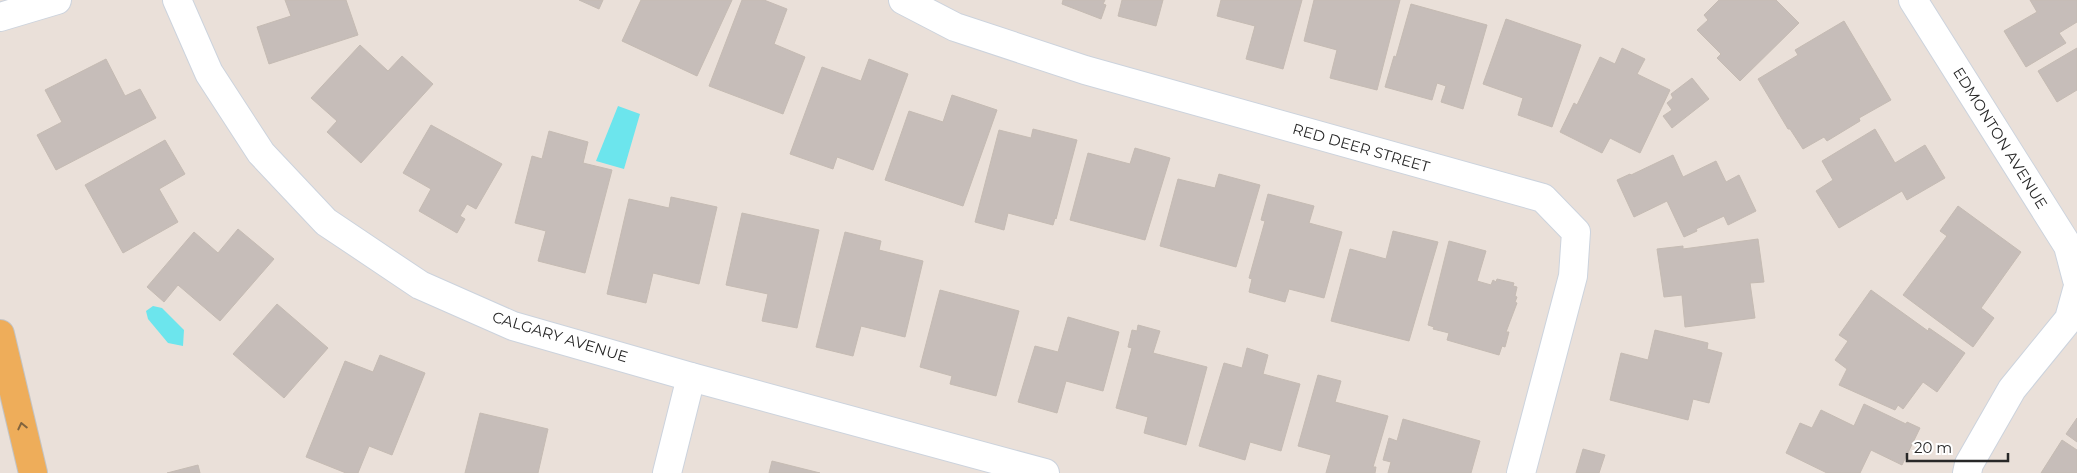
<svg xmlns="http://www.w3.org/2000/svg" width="2077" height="473" font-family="Montserrat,sans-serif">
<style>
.water{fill:#6ce5ed}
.building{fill:#c6bdb9;stroke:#c5bbb3}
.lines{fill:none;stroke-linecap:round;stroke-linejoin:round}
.minor-casing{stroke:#ccd3dd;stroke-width:30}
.primary-casing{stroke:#c3c3c3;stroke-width:30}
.minor{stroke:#fff;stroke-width:28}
.primary{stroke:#eead5a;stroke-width:28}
.oneway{stroke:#81643e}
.labels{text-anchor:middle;stroke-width:5;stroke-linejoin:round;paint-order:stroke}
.street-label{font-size:15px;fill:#282828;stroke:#fff}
</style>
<rect width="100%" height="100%" fill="#eae0d9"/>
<g class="water">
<path d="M618,106L640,114L624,169L596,161Z"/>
<path d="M153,306L162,308L184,330L183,346L168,343L148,319L146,311Z"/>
</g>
<g class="building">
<path d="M285,0H346L358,35L269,64L257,27L291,16Z"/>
<path d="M579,0H603L599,9Z"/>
<path d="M641,0H732L697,76L622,41Z"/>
<path d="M742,0H764L787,9L774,44L805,57L783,114L709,86Z"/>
<path d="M1063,0H1105L1103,4L1106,5L1101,19L1062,4Z"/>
<path d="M1122,0H1163L1156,26L1118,16Z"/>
<path d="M1221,0H1302L1283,69L1246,59L1255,26L1217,16Z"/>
<path d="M1314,0H1400L1377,90L1330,78L1337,50L1304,41Z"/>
<path d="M1719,0H1776L1799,23L1740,81L1717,58L1721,54L1697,30L1708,20L1704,15Z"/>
<path d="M2030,0H2077V22L2059,33L2066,43L2026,67L2004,31L2037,12Z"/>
<path d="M1411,4L1487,25L1463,109L1441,102L1446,86L1437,83L1432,100L1385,87L1394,56L1396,57Z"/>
<path d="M1506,19L1581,45L1552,127L1518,115L1523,98L1483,84Z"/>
<path d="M1844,21L1891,100L1859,118L1860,121L1827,141L1824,137L1803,149L1790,129H1788L1758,79L1798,55L1795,50Z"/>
<path d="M360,45L388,71L402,56L433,84L361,163L327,132L337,121L311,98Z"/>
<path d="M1622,48L1645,59L1637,74L1670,90L1640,153L1610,138L1602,153L1560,132L1574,103L1577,105L1600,57L1615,64Z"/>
<path d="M2077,48V90L2057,102L2038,71Z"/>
<path d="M106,59L125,96L140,89L156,118L56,170L37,135L62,122L45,90Z"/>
<path d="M869,59L908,74L873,170L837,157L833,169L790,154L822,67L861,81Z"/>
<path d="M1692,78L1709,99L1672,128L1663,116L1672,110L1667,103L1673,98L1671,94Z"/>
<path d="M952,95L997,110L963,206L885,180L909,111L943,122Z"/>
<path d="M431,125L502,164L476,209L467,204L460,216L465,219L457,233L419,211L431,189L403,173Z"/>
<path d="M1033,129L1077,140L1056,219L1055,218L1053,225L1008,213L1004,230L975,222L999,130L1031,138Z"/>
<path d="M1875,129L1895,163L1925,145L1945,178L1907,200L1902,191L1839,228L1816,191L1833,180L1822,161Z"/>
<path d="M549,131L588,142L583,163L612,170L585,273L538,261L546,231L515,223L532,156L542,159Z"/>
<path d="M165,140L185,174L159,189L178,222L123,253L85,185Z"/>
<path d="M1135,148L1170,158L1145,240L1070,220L1088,153L1130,164Z"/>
<path d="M1673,155L1683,177L1716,161L1726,182L1739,175L1756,211L1728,225L1724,216L1696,229L1697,231L1684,237L1667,201L1634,217L1617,180L1630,174L1631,175Z"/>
<path d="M1219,174L1260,185L1236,267L1160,246L1178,179L1215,188Z"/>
<path d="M1268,194L1314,206L1309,223L1342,232L1324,298L1289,289L1285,302L1249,292L1252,279L1249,278L1265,221L1261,220Z"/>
<path d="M671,197L717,207L699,284L653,273L646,303L607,294L629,199L669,208Z"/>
<path d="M1958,206L2021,252L1981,308L1994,318L1973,347L1903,295L1947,236L1940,231Z"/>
<path d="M742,213L819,230L797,328L762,321L768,294L726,285Z"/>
<path d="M238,229L274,259L220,321L178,285L164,302L147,287L194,232L218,253Z"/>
<path d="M1393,231L1438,242L1409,341L1331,321L1350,249L1386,259Z"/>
<path d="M845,232L881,241L879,250L923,261L905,337L861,326L853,356L816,347Z"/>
<path d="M1758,239L1764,282L1750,283L1755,318L1685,327L1682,295L1664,297L1657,249L1683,246V249Z"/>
<path d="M1449,241L1486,251L1477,281L1491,285L1493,280L1496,282L1497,279L1514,283L1513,286L1517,287L1515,296L1517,297L1515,302L1517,303L1506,332H1509L1505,347L1502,346L1499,355L1447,340L1449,333L1433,329L1434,327L1428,325Z"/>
<path d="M940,290L1019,311L996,396L950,384L952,376L920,367Z"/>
<path d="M1871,290L1928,331L1929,328L1965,353L1937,392L1923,382L1903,409L1898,405L1895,410L1839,385L1847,369L1835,360L1848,341L1839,335Z"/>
<path d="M277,304L328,348L284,398L233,354Z"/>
<path d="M1068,317L1119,332L1103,391L1066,381L1057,413L1018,402L1035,346L1058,352Z"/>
<path d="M1138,325L1160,331L1153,353L1207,367L1186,445L1144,433L1148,417L1116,408L1132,348L1128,347L1132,330L1137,331Z"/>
<path d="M1655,330L1708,343L1707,349L1722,353L1709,403L1693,399L1688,420L1610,400L1621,353L1648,360Z"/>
<path d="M1247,348L1268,355L1263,374L1300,384L1281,451L1250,442L1245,460L1199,446L1224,363L1242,368Z"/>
<path d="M380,355L425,373L392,455L369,446L358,473H346L306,457L345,361L373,372Z"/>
<path d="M1318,375L1341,381L1335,402L1388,416L1373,467H1376L1375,473H1326L1331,455L1298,446Z"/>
<path d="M1864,404L1906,424L1907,422L1920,428L1902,465L1871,450L1860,473H1827L1786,453L1800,423L1812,428L1821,410L1854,426Z"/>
<path d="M480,413L548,429L538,473H465Z"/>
<path d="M2077,418V442L2066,434Z"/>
<path d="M1403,419L1480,441L1471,473H1388L1391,462L1383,460L1389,438L1397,441Z"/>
<path d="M2062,440L2077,450V473H2041Z"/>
<path d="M1583,449L1605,455L1599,473H1576Z"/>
<path d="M772,461L820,473H769Z"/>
<path d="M198,465L200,473H167Z"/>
</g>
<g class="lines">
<defs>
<g id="minor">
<path d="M177,0L209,73L261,153L326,222L420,285L513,326L691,377L1045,473"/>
<path d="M903,0L955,27L1085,70L1543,198L1576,232L1573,276L1521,473"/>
<path d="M1913,0L2068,246L2077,280"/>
<path d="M0,17L57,0"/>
<path d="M667,473L691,377"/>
<path d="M1967,473L1969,464L2012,389L2069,319L2077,290"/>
</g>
<path id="primary" d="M0,334L33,473"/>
</defs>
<use href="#minor" class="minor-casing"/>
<use href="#primary" class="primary-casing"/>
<use href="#minor" class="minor"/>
<use href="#primary" class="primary"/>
</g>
<defs><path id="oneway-chevron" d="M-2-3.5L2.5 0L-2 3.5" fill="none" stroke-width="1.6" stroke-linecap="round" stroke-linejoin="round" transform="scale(1.25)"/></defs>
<use class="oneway" href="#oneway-chevron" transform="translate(22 426) rotate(-103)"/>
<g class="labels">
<g class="street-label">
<text transform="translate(2000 138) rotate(58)" y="5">EDMONTON AVENUE</text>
<text transform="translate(1361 148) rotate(16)" y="5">RED DEER STREET</text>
<text transform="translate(560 337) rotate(17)" y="5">CALGARY AVENUE</text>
</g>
</g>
<path d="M1907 453v8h101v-8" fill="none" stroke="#282828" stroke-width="2.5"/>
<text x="1914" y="453" font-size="15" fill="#282828" stroke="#ffffff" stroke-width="4" paint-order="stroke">20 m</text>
</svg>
